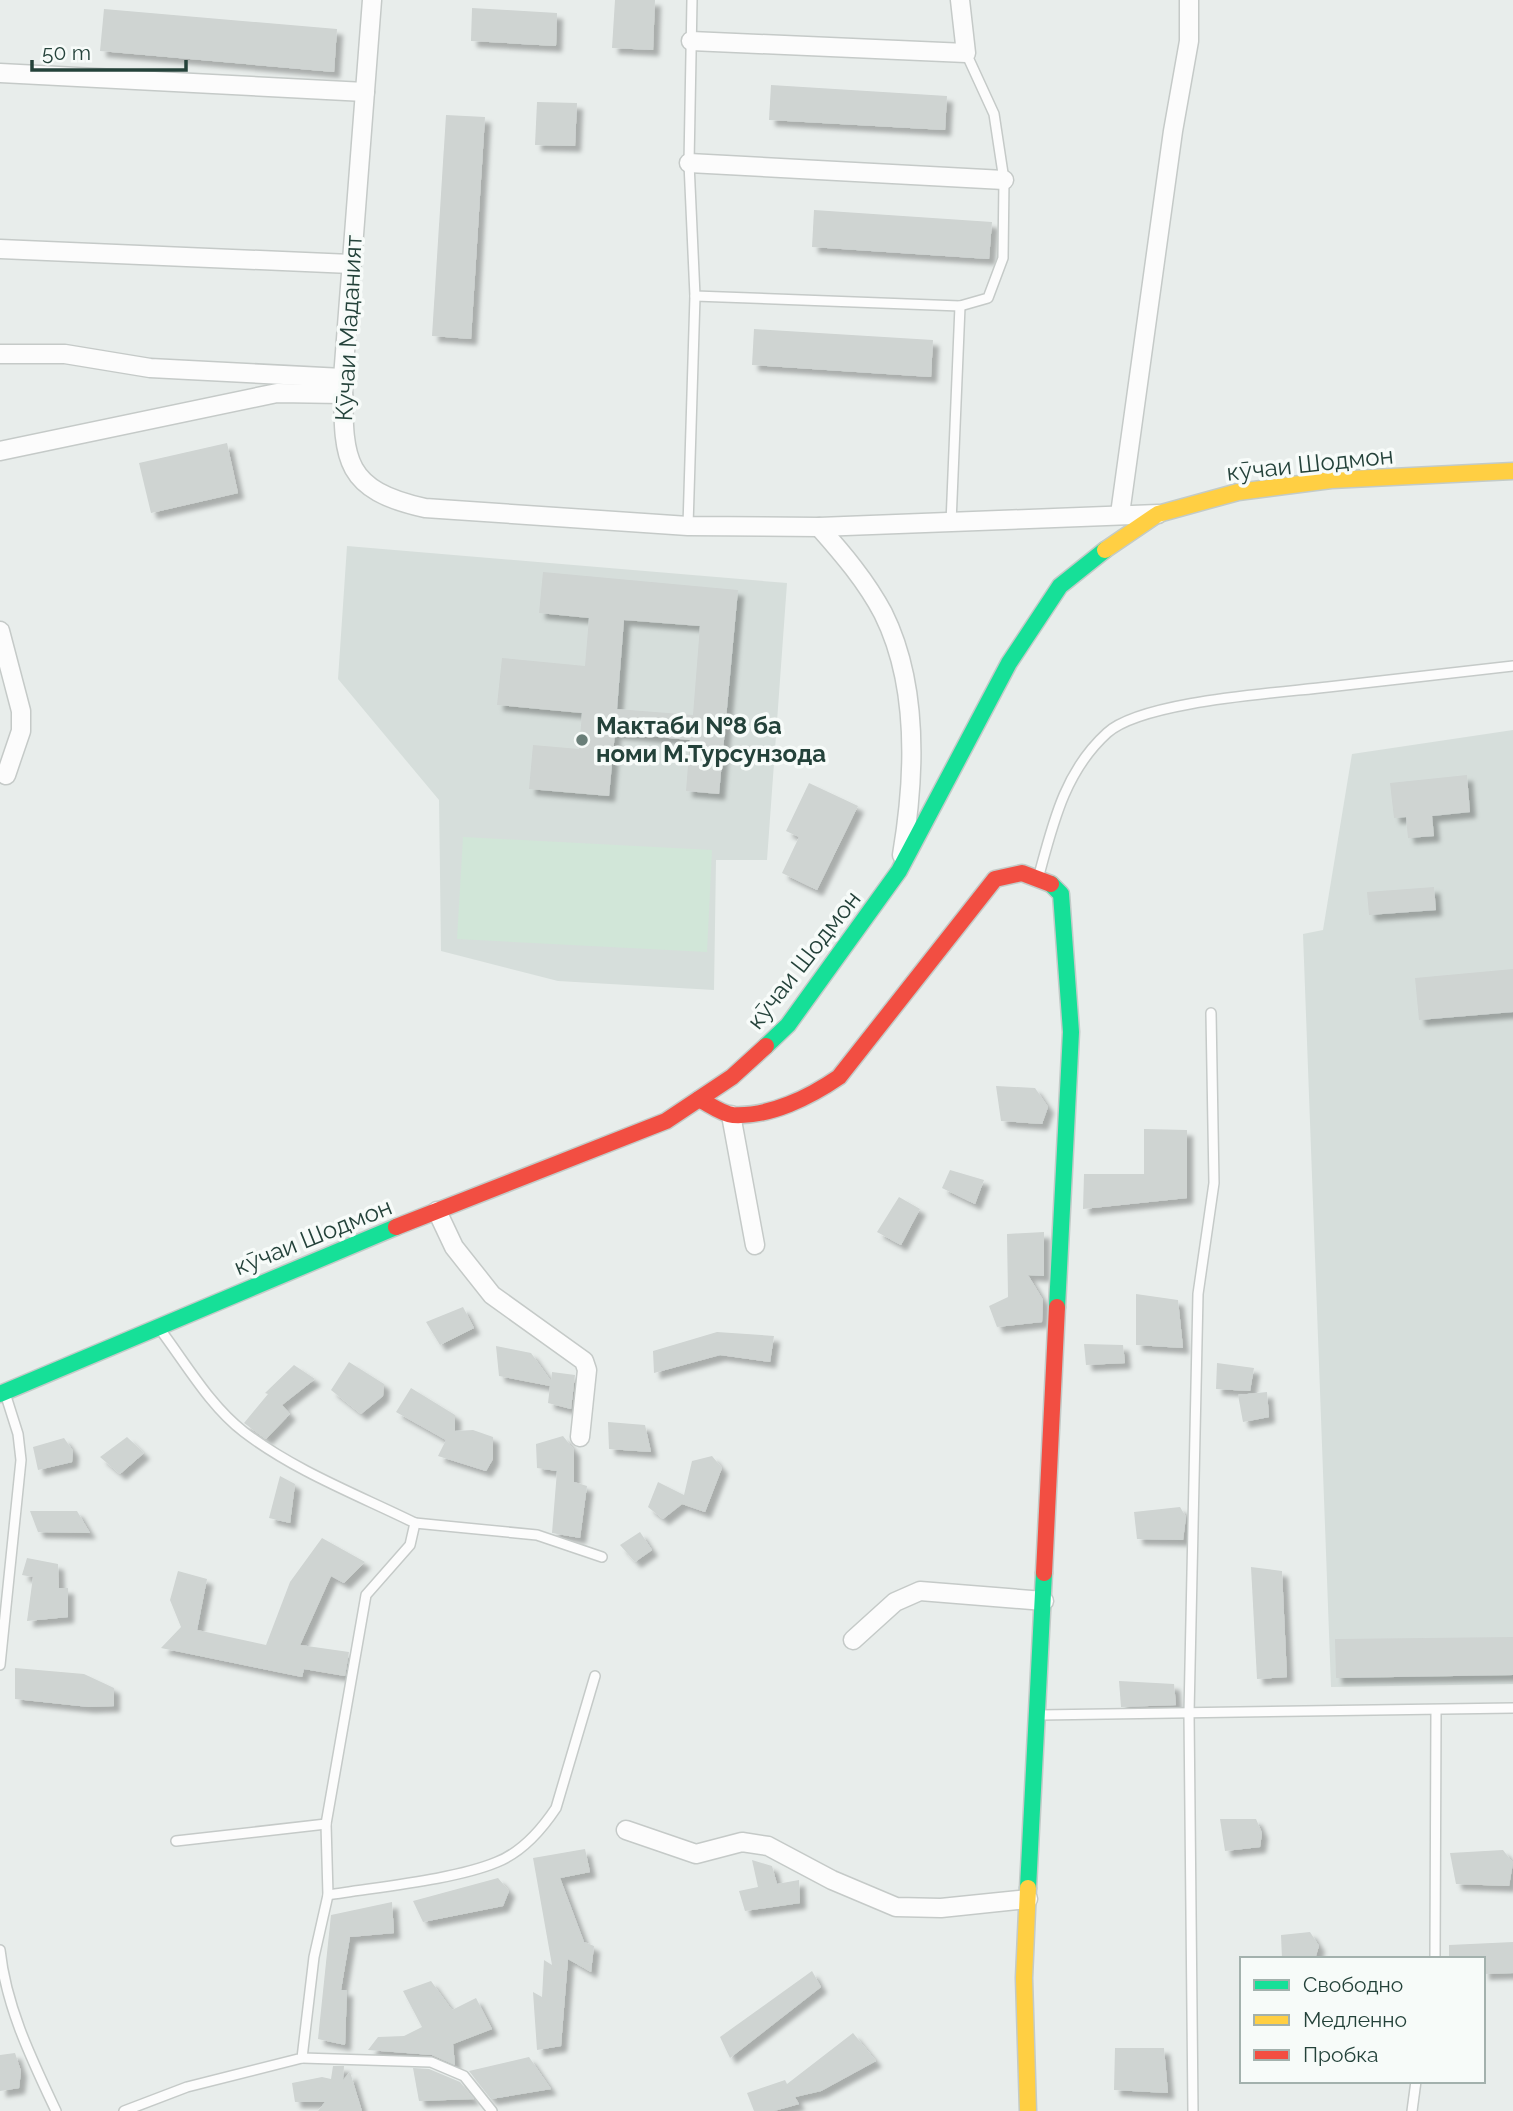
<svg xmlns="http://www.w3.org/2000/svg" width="1513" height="2111" font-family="Raleway,sans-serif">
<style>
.built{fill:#d6dedb}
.green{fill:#d1e6d8}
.building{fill:#cfd4d2;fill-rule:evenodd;filter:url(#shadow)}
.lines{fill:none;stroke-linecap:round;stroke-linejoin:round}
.lane-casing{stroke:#c5cac8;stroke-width:12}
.street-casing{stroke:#c5cac8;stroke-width:21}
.fast-casing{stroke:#c3cbc8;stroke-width:19}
.slow-casing{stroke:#c3cbc8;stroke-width:19}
.jam-casing{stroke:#c3cbc8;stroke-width:19}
.lane{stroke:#fcfcfc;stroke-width:9}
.street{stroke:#fcfcfc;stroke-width:18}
.fast{stroke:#16e098;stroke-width:16}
.slow{stroke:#ffcf43;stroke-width:16}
.jam{stroke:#f24e42;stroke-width:16}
.poi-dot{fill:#697e78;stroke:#f7fbf9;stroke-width:2.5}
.labels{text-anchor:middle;stroke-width:7;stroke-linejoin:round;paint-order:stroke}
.street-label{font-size:24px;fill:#24423a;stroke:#f7fbf9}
.poi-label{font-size:24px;font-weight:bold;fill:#24423a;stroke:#f7fbf9;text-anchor:start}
</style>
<defs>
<filter id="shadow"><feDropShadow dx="6" dy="6" stdDeviation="2" flood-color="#0004"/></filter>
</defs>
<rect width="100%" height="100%" fill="#e8edeb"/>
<g class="built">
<path d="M347,546L787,583L767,860H716L714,990L558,981L441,951L439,800L338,679Z"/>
<path d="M1513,730V1684L1331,1687L1303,934L1323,930L1352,754Z"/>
</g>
<path class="green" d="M463,837L712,850L707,952L457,939Z"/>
<g class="building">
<path d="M615,0H655L653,50L612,48Z"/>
<path d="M472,8L557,13L556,46L471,41Z"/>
<path d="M104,9L337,29L334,72L100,51Z"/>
<path d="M771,85L947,96L945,130L769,120Z"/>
<path d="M537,102L577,103L575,146L535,145Z"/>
<path d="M446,115L485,117L471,339L432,336Z"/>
<path d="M814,210L992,222L989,259L812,247Z"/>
<path d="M754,329L933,340L931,377L752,365Z"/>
<path d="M227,443L238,493L151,513L139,463Z"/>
<path d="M543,572L738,590L719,794L686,791L690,740L615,733L609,796L529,789L533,745L579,749L582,713L497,705L502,658L585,666L589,618L539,613ZM624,620L700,626L693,715L617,709Z"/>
<path d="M1467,775L1470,812L1432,816L1434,836L1408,838L1406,817L1394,818L1390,783Z"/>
<path d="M809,783L858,806L817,890L782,873L799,837L786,831Z"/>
<path d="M1434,887L1436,910L1369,915L1367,892Z"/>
<path d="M1513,969V1012L1419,1020L1415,978Z"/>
<path d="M996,1086L1035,1088L1048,1107L1042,1124L1001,1121Z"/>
<path d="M1144,1129L1187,1130V1198L1083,1209L1084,1174H1144Z"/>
<path d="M950,1170L984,1180L975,1204L942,1188Z"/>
<path d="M899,1197L920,1209L901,1245L877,1232Z"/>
<path d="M1044,1232V1276L1028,1275L1043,1300L1042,1322L997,1327L989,1306L1008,1297L1007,1234Z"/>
<path d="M1136,1294L1178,1300L1183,1348L1136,1345Z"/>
<path d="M463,1307L474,1328L440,1345L426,1322Z"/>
<path d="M717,1332L774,1336L770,1362L720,1355L654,1373L653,1351Z"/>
<path d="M1084,1344L1123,1345L1125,1363L1086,1365Z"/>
<path d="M496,1346L531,1353L551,1381L552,1372L575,1375L571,1409L548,1403L550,1386L499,1376Z"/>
<path d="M349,1362L384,1384L383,1396L361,1414L331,1390Z"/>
<path d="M1217,1363L1254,1368L1250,1391L1216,1389Z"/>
<path d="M294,1365L315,1379L282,1405L290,1414L266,1439L244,1423L268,1394L265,1393Z"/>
<path d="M411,1388L455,1415V1431L473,1430L493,1437V1459L486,1471L438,1456L446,1440L396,1412Z"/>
<path d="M1267,1392L1269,1417L1243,1422L1238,1395Z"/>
<path d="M608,1422L645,1425L651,1452L609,1449Z"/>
<path d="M563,1436L574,1450V1482L587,1486L580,1538L552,1533L557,1471L537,1468L536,1444Z"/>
<path d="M127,1437L144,1453L120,1474L100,1457Z"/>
<path d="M64,1438L73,1451L72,1462L38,1470L33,1447Z"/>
<path d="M712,1456L722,1468L705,1512L682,1504L663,1519L648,1507L658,1482L684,1495L692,1461Z"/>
<path d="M280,1476L295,1484L290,1523L269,1518Z"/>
<path d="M1180,1507L1186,1517L1183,1540L1137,1539L1134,1512Z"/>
<path d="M30,1511H77L90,1533L38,1532Z"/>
<path d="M640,1532L652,1550L635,1562L620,1545Z"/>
<path d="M322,1538L365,1562L344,1583L331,1576L300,1645L349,1652L345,1676L304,1669L302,1677L161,1648L181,1627L170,1600L178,1571L207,1579L197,1630L266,1645L290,1582Z"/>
<path d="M27,1558L58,1564L59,1588H68V1617L27,1621L33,1577L22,1575Z"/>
<path d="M1251,1567L1282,1571L1287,1677L1257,1679Z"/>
<path d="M1513,1637V1675L1336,1678L1335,1639Z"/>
<path d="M15,1668L84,1674L114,1688V1706L89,1707L15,1699Z"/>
<path d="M1119,1681L1174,1684L1176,1705L1121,1707Z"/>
<path d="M1220,1819H1256L1262,1833L1260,1847L1225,1851Z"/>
<path d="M585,1849L590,1872L560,1878L584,1942L594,1946L591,1972L568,1959L561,2046L537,2050L533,1992L542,1997L544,1960L552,1965L533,1858Z"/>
<path d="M1503,1850L1513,1863L1509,1886L1456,1884L1450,1853Z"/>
<path d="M752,1860L772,1866L777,1884L799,1880L800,1903L745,1911L739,1891L758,1887Z"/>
<path d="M498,1878L509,1891L503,1906L423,1922L413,1901Z"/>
<path d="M392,1902L394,1933L350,1937L341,1990H347L345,2045L318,2039L331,1915Z"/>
<path d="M1310,1932L1319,1946L1315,1959H1282L1281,1935Z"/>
<path d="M1513,1942V1973L1483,1974V1959H1449V1945Z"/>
<path d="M812,1971L821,1987L730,2058L720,2037Z"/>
<path d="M431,1981L452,2010L476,1998L492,2029L453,2044L455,2065L432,2055L368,2050L378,2037L404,2036L422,2027L403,1991Z"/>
<path d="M853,2033L876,2061L821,2091L795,2097L799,2104L774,2111H754L747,2093L785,2080L787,2084Z"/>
<path d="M1115,2048H1164L1168,2093L1114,2090Z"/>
<path d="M15,2053L21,2071L19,2088L0,2091V2055Z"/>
<path d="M529,2057L551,2089L491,2099L469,2071Z"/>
<path d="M333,2066H344L343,2080L350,2072L362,2111H318L325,2102H295L292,2083L322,2077L331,2079Z"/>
<path d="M413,2068L429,2069L460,2082L474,2099L419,2101Z"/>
</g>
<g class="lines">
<defs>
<g id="lane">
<path d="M695,296L960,306L988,298L1003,258L1004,180L994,114L966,53"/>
<path d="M951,523L960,306"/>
<path d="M688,526L695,296L689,163L692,0"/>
<path d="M1039,875C1053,823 1065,771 1107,733C1142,701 1278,693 1328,687C1390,680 1451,673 1513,666"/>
<path d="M415,1523L537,1535L602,1557"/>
<path d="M0,1665L21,1460L18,1434L5,1393"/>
<path d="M1040,1715L1513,1708"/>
<path d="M176,1841L326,1824"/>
<path d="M328,1895C376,1887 454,1880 497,1862C522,1852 542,1829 556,1808L595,1676"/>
<path d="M0,1950C6,2007 32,2060 56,2111"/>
<path d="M1435,1959L1436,1710"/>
<path d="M302,2058L431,2062L464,2076L492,2111"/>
<path d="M124,2111L187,2087L302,2058L314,1957L328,1895L326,1824L366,1595L410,1545L415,1523C358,1495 295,1471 244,1432C209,1405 185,1362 159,1328"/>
<path d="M1193,2111L1189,1713L1198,1294L1214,1183L1211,1013"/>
<path d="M1412,2111L1416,2081"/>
</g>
<g id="street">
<path d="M372,0L343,378C344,456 339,489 425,508L688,526L819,527L1158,514"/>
<path d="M691,41L966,53L960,0"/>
<path d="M0,73L365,92"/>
<path d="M689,163L1004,180"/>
<path d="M0,249L351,264"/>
<path d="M0,354H65L150,368L343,378"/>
<path d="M0,451L277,393L343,394"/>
<path d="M1120,514L1173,131L1189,41V0"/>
<path d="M819,527C843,554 866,581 883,613C919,685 915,778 902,855"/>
<path d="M0,631L21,711V731L6,775"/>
<path d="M731,1115L755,1245"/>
<path d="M437,1211L454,1247L492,1295L584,1361L587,1370L580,1437"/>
<path d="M853,1640L895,1602L920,1591L1044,1601"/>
<path d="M626,1830L696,1854L742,1842L768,1846L832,1880L896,1907L941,1908L1028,1899"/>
</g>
<g id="fast">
<path d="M1051,884L1061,894L1071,1032L1057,1307"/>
<path d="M766,1046L788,1025L899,871L1009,663L1060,586L1105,550"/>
<path d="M0,1394L396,1227"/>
<path d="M1028,1888L1044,1573"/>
</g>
<g id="slow">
<path d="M1105,550L1158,514L1238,492L1331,480L1513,471"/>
<path d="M1028,2111L1024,1978L1028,1888"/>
</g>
<g id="jam">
<path d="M699,1099C709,1104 722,1114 733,1115C770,1117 810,1097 839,1077L995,879L1022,873L1051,884"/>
<path d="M396,1227L666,1121L732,1077L766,1046"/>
<path d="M1044,1573L1057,1307"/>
</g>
</defs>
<use href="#lane" class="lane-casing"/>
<use href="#street" class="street-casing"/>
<use href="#fast" class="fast-casing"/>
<use href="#slow" class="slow-casing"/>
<use href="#jam" class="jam-casing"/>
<use href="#lane" class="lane"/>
<use href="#street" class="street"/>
<use href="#fast" class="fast"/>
<use href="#slow" class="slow"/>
<use href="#jam" class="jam"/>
</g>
<circle class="poi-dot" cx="582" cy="740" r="7"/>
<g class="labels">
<g class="street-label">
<text transform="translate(349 328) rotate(-87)" y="8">Кӯчаи Маданият</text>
<text transform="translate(1310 464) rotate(-6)" y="8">кӯчаи Шодмон</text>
<text transform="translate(804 960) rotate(-52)" y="8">кӯчаи Шодмон</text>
<text transform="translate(313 1237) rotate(-22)" y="8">кӯчаи Шодмон</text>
</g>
<g class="poi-label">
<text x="596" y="734">Мактаби №8 ба<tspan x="596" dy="28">номи М.Турсунзода</tspan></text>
</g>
</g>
<rect x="1240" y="1957" width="245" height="126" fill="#f7fbf9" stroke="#a3b1ad" stroke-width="2"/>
<rect x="1254" y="1980" width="35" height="10" fill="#16e098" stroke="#a3b1ad" stroke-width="2"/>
<text x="1303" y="1992" font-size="21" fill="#24423a">Свободно</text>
<rect x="1254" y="2015" width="35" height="10" fill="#ffcf43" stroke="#a3b1ad" stroke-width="2"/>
<text x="1303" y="2027" font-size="21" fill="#24423a">Медленно</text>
<rect x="1254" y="2050" width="35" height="10" fill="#f24e42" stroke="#a3b1ad" stroke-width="2"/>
<text x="1303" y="2062" font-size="21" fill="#24423a">Пробка</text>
<path d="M32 60v10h154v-10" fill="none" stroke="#24423a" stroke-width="3.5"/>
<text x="42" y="60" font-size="21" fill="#24423a" stroke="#f7fbf9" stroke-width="5" paint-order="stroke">50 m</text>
</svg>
